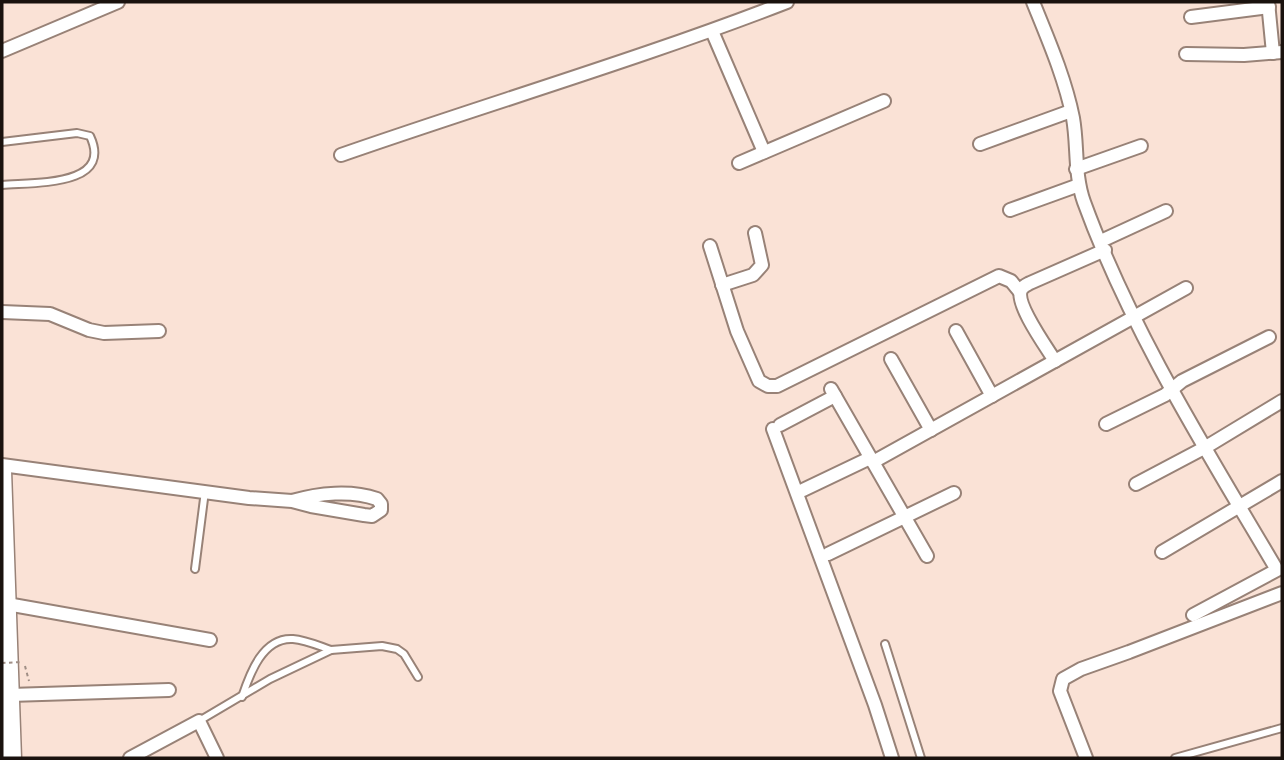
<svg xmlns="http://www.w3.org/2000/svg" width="1284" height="760" font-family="'Asap Condensed',sans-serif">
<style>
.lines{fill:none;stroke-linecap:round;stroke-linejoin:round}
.lane-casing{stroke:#988277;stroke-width:10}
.street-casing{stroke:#988277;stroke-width:16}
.primary-casing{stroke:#988277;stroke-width:21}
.path{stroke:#a08f86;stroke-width:2;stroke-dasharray:3.5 3.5;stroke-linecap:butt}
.lane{stroke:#fff;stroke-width:6}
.street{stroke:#fff;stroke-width:12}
.primary{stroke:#fff;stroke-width:18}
.path-bridge{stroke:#a08f86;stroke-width:2;stroke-dasharray:3.5 3.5;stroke-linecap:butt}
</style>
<rect width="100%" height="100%" fill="#fae2d6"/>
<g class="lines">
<defs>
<g id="lane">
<path d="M2,142L77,133L90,136C114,187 33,182 2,185"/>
<path d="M195,569L205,491"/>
<path d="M885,644L921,758"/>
<path d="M242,697C250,673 263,637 293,639C306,640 319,646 331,650"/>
<path d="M199,721L270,679L331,650L382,646L397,649L404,654L418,677"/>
<path d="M1175,758L1282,728"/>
</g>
<g id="street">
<path d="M1033,2C1048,39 1065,78 1073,118C1078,146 1074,174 1084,202C1131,331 1208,453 1277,570L1193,615"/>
<path d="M1268,2L1273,53"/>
<path d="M1191,17L1269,7"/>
<path d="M712,31L764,152"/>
<path d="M2,51L118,2"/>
<path d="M1186,54L1244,55L1282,52"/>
<path d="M980,144L1071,111"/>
<path d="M341,155C490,103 640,59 787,2"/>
<path d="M739,163L884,101"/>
<path d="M1076,169L1141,146"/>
<path d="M1010,210L1079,185"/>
<path d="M1101,241L1166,211"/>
<path d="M710,246L737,331L759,381L768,386H777L999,276L1011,281L1020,292"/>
<path d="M722,285L753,275L762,265L755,233"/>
<path d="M2,312L50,314L89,330L104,333L159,331"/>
<path d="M956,331L992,396"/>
<path d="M891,359L931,430"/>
<path d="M1055,361C1047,348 1015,304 1021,290C1023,286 1026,285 1030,283L1105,250"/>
<path d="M831,389L927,556"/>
<path d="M1106,424L1165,395L1182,381L1269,337"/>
<path d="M780,425L835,396"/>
<path d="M773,429L875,705L892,758"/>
<path d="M873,462L1186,288"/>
<path d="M2,465L249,498L292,501L311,506L364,515L372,516L381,510V504L377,499C351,490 319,493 292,501"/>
<path d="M1136,484L1206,447L1282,401"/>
<path d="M803,490L870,458"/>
<path d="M1162,552L1282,481"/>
<path d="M828,554L954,493"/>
<path d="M7,604L210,640"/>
<path d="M10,695L169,690"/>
<path d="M130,758L199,721L217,758"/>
<path d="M1086,758L1060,691L1063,679L1081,669L1129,652L1282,593"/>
</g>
<path id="primary" d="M2,470L12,758"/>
</defs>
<use href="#lane" class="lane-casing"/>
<use href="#street" class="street-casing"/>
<use href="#primary" class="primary-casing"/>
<path class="path" d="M25,666L29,681"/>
<use href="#lane" class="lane"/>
<use href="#street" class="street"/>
<use href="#primary" class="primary"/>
<path class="path-bridge" d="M2,663L23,662"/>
</g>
<rect width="1284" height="760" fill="none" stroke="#1a120e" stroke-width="7"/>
</svg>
